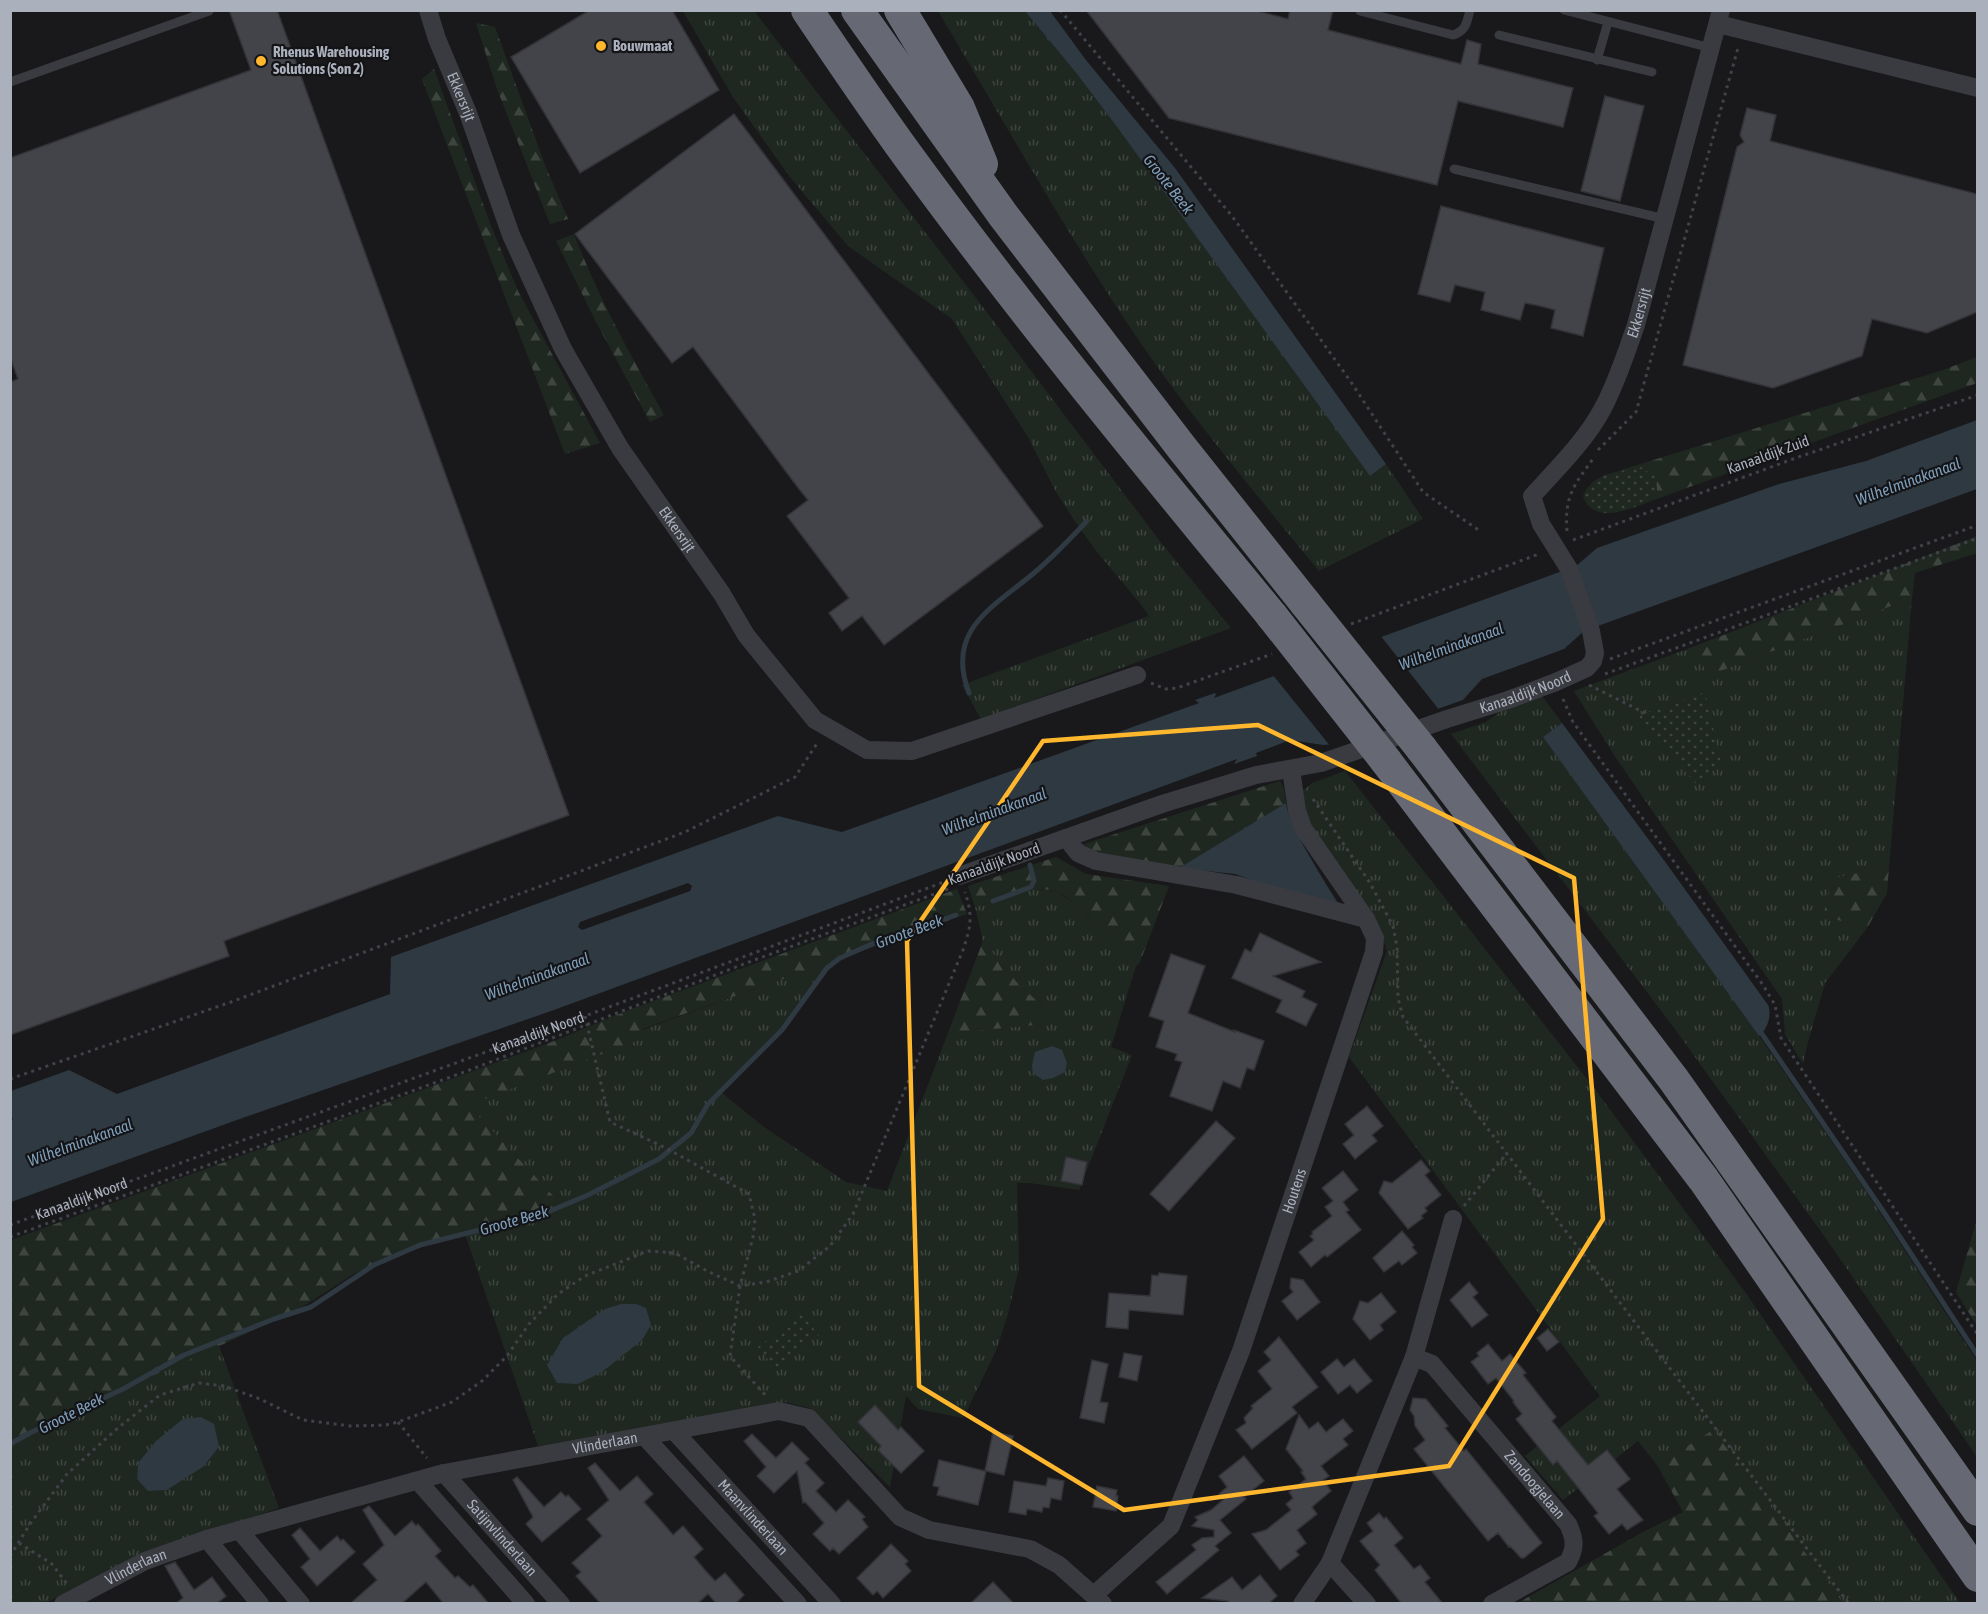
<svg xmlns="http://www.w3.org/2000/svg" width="1988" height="1614" font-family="'Asap Condensed',sans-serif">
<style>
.grass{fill:url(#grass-tufts);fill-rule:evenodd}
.forest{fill:url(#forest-firs)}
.park{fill:url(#park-dots)}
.water{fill:#2e3942;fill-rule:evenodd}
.pier{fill:#19191c}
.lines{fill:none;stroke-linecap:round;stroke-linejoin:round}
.stream{stroke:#2e3942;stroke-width:5}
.building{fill:#434449;stroke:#333338;stroke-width:1.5}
.path{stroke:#404249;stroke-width:3;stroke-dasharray:3 4.5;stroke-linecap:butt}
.service{stroke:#3a3b41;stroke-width:9}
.minor{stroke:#3a3b41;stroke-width:18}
.motorway{stroke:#666973;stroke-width:32}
.motorway-bridge{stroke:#666973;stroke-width:32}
.marked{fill:none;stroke:#ffb72e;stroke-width:4.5;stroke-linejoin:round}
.poi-dot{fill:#ffb72e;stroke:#141417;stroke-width:2}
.labels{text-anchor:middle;stroke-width:4.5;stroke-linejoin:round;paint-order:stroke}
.poi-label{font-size:15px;font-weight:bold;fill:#abb0bd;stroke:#141417;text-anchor:start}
.street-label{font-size:15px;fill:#abb0bd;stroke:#141417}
.water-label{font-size:16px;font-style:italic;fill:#7f9fba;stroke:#141417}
</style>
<defs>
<pattern id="grass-tufts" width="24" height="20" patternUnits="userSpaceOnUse" patternTransform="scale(1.5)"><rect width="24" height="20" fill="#1f2820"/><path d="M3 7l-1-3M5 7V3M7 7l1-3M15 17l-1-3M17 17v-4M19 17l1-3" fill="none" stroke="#3d453e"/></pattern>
<pattern id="forest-firs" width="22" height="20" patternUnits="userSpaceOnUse" patternTransform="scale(1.5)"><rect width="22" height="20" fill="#1f2820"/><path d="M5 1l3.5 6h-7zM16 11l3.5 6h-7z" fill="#3d453e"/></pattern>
<pattern id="park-dots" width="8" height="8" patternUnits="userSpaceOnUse" patternTransform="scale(1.5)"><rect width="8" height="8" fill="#1f2820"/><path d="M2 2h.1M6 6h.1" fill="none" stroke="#3d453e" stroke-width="1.8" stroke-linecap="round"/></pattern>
</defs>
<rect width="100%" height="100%" fill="#19191c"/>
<g class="grass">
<path d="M683,11H754L976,298L1162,544L1231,628L981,719L962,685L1149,616L1139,602L1097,552L1076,523L1056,492L1028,437L952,319L848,246L790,177L733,97Z"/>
<path d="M938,11H1025L1077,74L1117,127L1370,475L1386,464L1423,519L1319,571C1248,484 1175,398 1114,303C1052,208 996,108 938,11Z"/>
<path d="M1912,598L1889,867L1833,879L1823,916L1867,928L1825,983L1808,1042L1803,1064L1785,1034L1782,999L1616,758L1574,691L1690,648L1711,674Z"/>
<path d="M1540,693L1562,723L1543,737L1759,1036L1863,1187L1977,1361V1457L1825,1237L1672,1025L1451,734L1486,722L1514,702Z"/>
<path d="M1345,771L1591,1084L1745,1292L1960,1603H1843L1713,1430L1657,1465L1638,1441L1563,1500L1525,1456L1600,1396L1349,1057L1387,951L1383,938L1307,823L1303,791L1312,783Z"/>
<path d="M1031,889L1056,891L1076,904L1102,932L1110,929L1125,957L1136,966L1111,1047L1132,1055L1079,1190L1030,1183H1017L1019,1268L1008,1314L996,1351L963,1418L918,1409L906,1396L890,1487L810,1408L785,1402L538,1446L465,1234L559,1202L473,1110L470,1104L646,1037L642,1030L830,962C797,1012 764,1050 722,1093L764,1127L846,1182L887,1191L948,1033L1035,1025L1043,1006L1019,985L983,941L975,907Z"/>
<path d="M219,1346L279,1508L132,1558L46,1603H11L10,1439ZM156,1441L219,1447L203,1467L167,1490L137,1479L138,1463Z"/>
</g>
<g class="forest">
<path d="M476,23L495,27L545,165L568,219L550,224L497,89Z"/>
<path d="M434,69L491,226L518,291L600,443L565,454L422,79Z"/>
<path d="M574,234C598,297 631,356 664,415L650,422L595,320L556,241Z"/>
<path d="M1977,357V383L1651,501L1657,490L1643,469L1618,471L1943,370Z"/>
<path d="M1977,536V553L1915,573L1912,598L1710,675L1690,648Z"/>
<path d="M1280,781L1284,789L1286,803L1179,868L1111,861L1081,845Z"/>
<path d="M1056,857L1086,874L1169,886L1140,962L1136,966L1125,958L1110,929L1102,932C1089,918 1075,899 1057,892C1034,883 997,900 975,907L968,886Z"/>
<path d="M1889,867L1887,893L1867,928L1823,916L1833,878Z"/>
<path d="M957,889L967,914L642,1029L647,1037L471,1104L473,1110L559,1202L386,1259L352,1275L307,1304L237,1338L11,1439V1240L468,1073L549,1043L629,1010Z"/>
<path d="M983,941L1019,985L1043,1006L1036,1025L948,1033Z"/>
<path d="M1977,1219V1326L1956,1292Z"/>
<path d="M1713,1430L1843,1603H1518L1643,1532L1683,1512L1657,1465Z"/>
</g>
<g class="park">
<path d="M1643,469L1656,477L1657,490L1651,501C1629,509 1594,526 1583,496C1593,472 1620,470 1643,469Z"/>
<path d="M1705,692L1721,763L1695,783L1638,716Z"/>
<path d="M802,1313L819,1336L776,1370L758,1347Z"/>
</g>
<g class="water">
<path d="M1025,11H1050L1086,60L1175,168L1386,464L1370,476L1117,127L1077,74Z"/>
<path d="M1977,420V489L1584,631L1564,649L1482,679L1463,700L1338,744L1323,745L1290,740L1256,753L1257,756L1234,764L1237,759L554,1010L234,1121L11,1202L10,1122L13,1119L11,1116V1091L69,1070L117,1094L390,994L391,957L778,816L842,832L1199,703L1195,700L1215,693L1216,695L1214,698L1576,566L1597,548L1779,484L1866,461ZM688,883L692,886L690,891L582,930L578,927L580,922Z"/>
<path d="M1562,723L1666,863L1768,1005C1772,1014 1768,1029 1759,1036L1543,737Z"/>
<path d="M1286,803C1288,825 1326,884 1340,906L1311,900L1235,874L1179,868Z"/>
<path d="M1052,1046L1062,1050L1067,1063L1065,1072L1053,1078L1043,1080L1033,1073L1032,1065L1035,1052Z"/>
<path d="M621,1304H636L646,1308L651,1325L642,1340L602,1372L578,1384L557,1383L547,1365L563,1338L605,1309Z"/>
<path d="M201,1417L214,1424L219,1447L203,1467L167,1490L148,1491L137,1479L138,1463L156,1441L183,1419Z"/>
</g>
<path class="pier" d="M1380,635L1440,711L1339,747H1331L1272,674Z"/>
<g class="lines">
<g class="stream">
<path d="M969,693C945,630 992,608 1034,573C1053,557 1070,539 1087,521"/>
<path d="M993,901L1031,887L1034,881L1030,865"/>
<path d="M1762,1034L1883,1211L1978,1356"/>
<path d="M10,1444L32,1432L123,1389L184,1355L274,1319L311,1307L374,1265L420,1245L543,1214L588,1195L659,1159L691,1133L708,1104L782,1030L827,968L840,958L872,944L956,915"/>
</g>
</g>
<g class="building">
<path d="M229,10H277L569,815L224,941L229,956L10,1035V382L18,379L10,357V158L251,70Z"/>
<path d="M590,10H672L719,90L580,173L511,57Z"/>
<path d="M1086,10H1254L1288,19L1290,10H1333L1328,30L1461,64L1467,40L1481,44L1478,64L1573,88L1563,127L1458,101L1437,185L1169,118Z"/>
<path d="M1605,96L1644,106L1620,201L1581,191Z"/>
<path d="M1747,108L1776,115L1770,141L1977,194V312L1927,333L1872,319L1862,356L1773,388L1683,365L1737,147L1744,142L1740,135Z"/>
<path d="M734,114L1043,526L884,645L862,616L842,631L829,613L849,598L787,516L808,500L799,489L693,347L672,363L575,234Z"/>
<path d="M1441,206L1604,248L1583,336L1551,328L1555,310L1540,306L1525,303L1520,320L1481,310L1485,292L1455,285L1450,302L1418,294Z"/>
<path d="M1260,933L1321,962L1273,976L1305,991L1302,997L1317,1004L1306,1026L1276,1012L1282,1000L1232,978L1245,949L1251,952Z"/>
<path d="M1171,954L1205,966L1188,1013L1235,1032L1234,1030L1264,1041L1254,1070L1247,1068L1240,1088L1223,1081L1212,1111L1170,1096L1182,1062L1175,1060L1177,1054L1156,1047L1164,1021L1149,1016Z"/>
<path d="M1367,1106L1383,1126L1372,1135L1377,1141L1355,1159L1343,1144L1354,1135L1345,1124Z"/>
<path d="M1216,1121L1235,1138L1169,1211L1150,1194Z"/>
<path d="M1066,1157L1087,1162L1082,1185L1061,1181Z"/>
<path d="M1421,1160L1430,1171L1425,1175L1441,1195L1425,1208L1427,1211L1421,1216L1423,1218L1408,1229L1379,1193L1384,1181L1392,1183Z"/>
<path d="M1343,1171L1358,1190L1343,1202L1349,1210L1346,1212L1361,1230L1327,1257L1325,1255L1311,1267L1299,1252L1314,1240L1310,1236L1313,1234L1312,1232L1332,1216L1325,1207L1333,1201L1322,1188Z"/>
<path d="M1402,1231L1414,1245L1412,1247L1417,1253L1402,1265L1399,1261L1384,1272L1373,1258Z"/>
<path d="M1159,1273L1187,1276L1183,1315L1129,1310L1128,1329L1106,1327L1109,1293L1150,1296L1152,1275L1158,1276Z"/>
<path d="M1291,1278L1303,1280L1320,1302L1297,1320L1282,1301L1293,1292L1290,1288Z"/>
<path d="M1469,1282L1478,1293L1473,1297L1488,1315L1472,1327L1450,1300Z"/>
<path d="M1381,1293L1396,1312L1380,1325L1383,1330L1370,1340L1353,1319L1360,1301L1368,1303Z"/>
<path d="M1548,1329L1559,1342L1547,1351L1537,1338Z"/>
<path d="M1279,1337L1318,1387L1292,1407L1297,1413L1252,1449L1236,1430L1246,1423L1244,1418L1253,1408L1251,1406L1272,1389L1258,1371L1271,1360L1264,1352Z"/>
<path d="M1488,1344L1502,1361L1510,1354L1526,1373L1523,1375L1556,1417L1552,1421L1588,1465L1607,1450L1630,1479L1617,1489L1643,1520L1627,1530L1622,1524L1609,1534L1594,1516L1598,1513L1557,1461L1553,1465L1516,1419L1522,1414L1513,1402L1514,1401L1496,1378L1488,1384L1471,1362L1479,1356L1477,1353Z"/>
<path d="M1124,1353L1142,1356L1137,1381L1119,1377Z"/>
<path d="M1337,1359L1344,1367L1354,1359L1372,1381L1357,1393L1350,1385L1338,1394L1321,1372Z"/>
<path d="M1092,1360L1108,1364L1100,1402L1108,1403L1104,1423L1080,1418Z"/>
<path d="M1413,1398L1426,1399L1448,1426L1445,1428L1464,1451L1466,1449L1542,1543L1524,1558H1521L1510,1546L1509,1547L1498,1533L1488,1541L1414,1449L1425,1440L1415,1426L1414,1416L1410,1410Z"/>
<path d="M875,1405L898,1430L901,1427L924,1451L901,1473L878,1450L881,1446L858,1422Z"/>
<path d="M1299,1415L1309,1429L1318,1422L1326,1432L1343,1419L1353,1431L1343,1439L1348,1445L1321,1466L1329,1476L1323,1480L1331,1491L1312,1507L1317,1514L1297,1530L1306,1543L1296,1551L1299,1555L1280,1570L1252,1534L1266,1530L1291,1510L1286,1504L1293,1498L1289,1492L1306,1479L1301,1472L1303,1471L1286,1449Z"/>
<path d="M993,1432L1013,1436L1004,1475L986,1471L978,1505L937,1495L939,1487L933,1486L939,1460L985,1471Z"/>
<path d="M752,1434L776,1458L792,1442L809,1459L805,1463L824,1483L816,1491L836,1512L848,1500L865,1517L862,1519L868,1527L839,1554L833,1548L830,1551L813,1534L824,1523L805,1502L803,1503L797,1471L774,1493L757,1476L766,1467L744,1441Z"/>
<path d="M1244,1456L1264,1481L1244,1497L1246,1499L1220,1520L1231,1533L1215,1546L1219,1550L1167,1594L1156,1582L1196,1550L1192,1545L1202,1538L1214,1537V1530L1192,1526L1198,1520L1195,1517L1211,1510L1224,1499L1219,1494L1227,1487L1219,1476Z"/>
<path d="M595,1463L620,1491L637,1476L653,1494L644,1502L662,1522L673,1535L683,1526L703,1549L694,1557L704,1569L715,1581L725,1573L744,1595L735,1604H717L708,1594L697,1604H601L576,1576L581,1572L572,1563L602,1536L587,1519L609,1500L588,1468Z"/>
<path d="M517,1477L544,1507L561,1492L566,1497L568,1495L581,1509L542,1542L526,1524L533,1517L513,1480Z"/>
<path d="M1048,1478L1064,1481L1061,1500L1051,1498L1049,1508L1043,1507L1042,1512L1027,1509L1026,1515L1009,1512L1014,1481L1046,1486Z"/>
<path d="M1097,1486L1117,1490L1116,1496H1118L1116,1511L1093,1507Z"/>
<path d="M369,1506L395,1536L412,1521L416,1526L418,1524L441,1551L435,1556L455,1578L458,1576L470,1587L473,1585L489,1604H444L426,1582L401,1604H350L377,1580L363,1564L384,1545L363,1510Z"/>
<path d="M1379,1513L1384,1519L1386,1517L1403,1538L1394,1545L1414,1569L1420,1565L1430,1578L1425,1582L1443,1604H1402L1375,1570L1380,1565L1360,1541L1373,1531L1367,1523Z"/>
<path d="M300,1528L320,1551L337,1536L341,1541L343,1539L355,1552L317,1586L301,1567L310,1559L292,1535Z"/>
<path d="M891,1544L908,1561L905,1564L911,1571L883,1598L877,1591L873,1595L857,1578Z"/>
<path d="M175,1562L194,1590L212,1577L226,1596L216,1604H175L183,1598L165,1566Z"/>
<path d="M1260,1575L1277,1596L1268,1604H1225L1228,1601L1202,1598L1232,1577L1242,1590Z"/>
<path d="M993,1582L1014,1604H970Z"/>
</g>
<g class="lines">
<g class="path">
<path d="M1060,10L1232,216L1351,382L1423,492L1480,531"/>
<path d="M1598,450L1636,412L1738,48"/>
<path d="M1567,531C1564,495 1575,484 1595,456"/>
<path d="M1573,540L1793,459L1978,395"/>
<path d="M1351,624L1539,554"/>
<path d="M1610,659L1978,525"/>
<path d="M1605,674L1978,538"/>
<path d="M1151,683L1166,689L1177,688L1272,654"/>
<path d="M1589,685L1647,714"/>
<path d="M1563,699L1573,722L1763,985L1775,1005L1781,1038L1978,1335"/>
<path d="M1313,799L1370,883L1393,926L1397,947L1398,998L1403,1017L1849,1604"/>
<path d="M585,1016L610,1122L664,1147L749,1194L755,1219L753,1237L740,1286L730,1356L766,1396"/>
<path d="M10,1079L231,1002L685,832L795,777L818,742"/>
<path d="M1464,1206L1507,1153"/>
<path id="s1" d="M10,1225L585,1016L944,882"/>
<path d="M10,1237L467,1071L749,962L948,889"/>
<path d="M398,1422L427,1458"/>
<path d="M19,1543L52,1564L67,1584"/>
<path d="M10,1556L30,1524L67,1474L119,1427L160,1395L199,1383L224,1386L260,1399L303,1420L351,1426L386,1425L398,1422L452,1402L482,1381L507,1356L529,1324L558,1294L585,1276L648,1251L675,1253L707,1271L740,1286L766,1282L798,1271L830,1246L853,1214L963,950C971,926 973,916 965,892"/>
</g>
<g class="service">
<path d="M1564,10L1711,48"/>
<path d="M1360,11L1453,35C1466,31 1467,22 1470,10"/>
<path d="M1499,35L1652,72"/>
<path d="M1597,60L1608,22"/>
<path d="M10,82L209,11"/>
<path d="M1454,169L1665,219"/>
</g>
<g class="minor">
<path id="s2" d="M428,10L437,39L468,113L511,235L563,349L620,448L722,594L746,635L815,720L867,750L912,751L1137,675"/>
<path d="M1718,24L1978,88"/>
<path d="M1066,838L1078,853L1096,861L1237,885L1366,919"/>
<path id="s3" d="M959,876L1162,804L1256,775L1321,763L1447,719L1508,700L1556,682L1587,668L1593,661L1595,653L1591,631L1569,569L1541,524L1532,496C1556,470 1587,439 1603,408C1617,382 1626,353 1636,325L1721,10"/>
<path d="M1414,1357L1453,1219"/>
<path id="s4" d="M674,1431L832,1604"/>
<path d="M645,1437L798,1604"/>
<path id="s5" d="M444,1473L561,1604"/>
<path d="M418,1481L526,1604"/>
<path d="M239,1530L301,1604"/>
<path d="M207,1539L260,1604"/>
<path d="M1330,1563L1367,1604"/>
<path id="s6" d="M1095,1594L1171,1526L1241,1351L1374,952L1375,938L1366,919L1303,828L1297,811L1291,769"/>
<path id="s7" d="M63,1604L145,1561L207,1539L444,1473L779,1411L809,1418L900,1517L929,1530L1030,1549L1059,1565L1103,1604"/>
<path id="s8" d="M1302,1604L1330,1563L1414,1357L1432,1364L1568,1524C1575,1539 1576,1547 1568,1562L1492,1604"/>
</g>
<g class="motorway">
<path d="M807,10C840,59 873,108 908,156C1023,314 1148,465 1272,616"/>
<path d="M857,10L1003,215L1182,448L1306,604"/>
<path d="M900,10L959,108L982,164"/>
<path d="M1421,748L1674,1080L1978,1510"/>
<path d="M1386,761L1704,1180L1978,1576"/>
</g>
<g class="motorway-bridge">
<path d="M1306,604L1421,748"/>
<path d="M1272,616L1386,761"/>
</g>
</g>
<path class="marked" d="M1258,725L1574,878L1603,1219L1449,1466L1124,1510L919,1386L907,941L1043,741Z"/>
<g class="poi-dot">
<circle cx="601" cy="46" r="6"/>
<circle cx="261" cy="61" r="6"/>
</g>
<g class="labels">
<g class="poi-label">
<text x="613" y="51">Bouwmaat</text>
<text x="273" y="57">Rhenus Warehousing<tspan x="273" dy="17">Solutions (Son 2)</tspan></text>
</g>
<g class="street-label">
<text dy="5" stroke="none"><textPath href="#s2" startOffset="93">Ekkersrijt</textPath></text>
<text dy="5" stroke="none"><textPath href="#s3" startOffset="1066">Ekkersrijt</textPath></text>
<text transform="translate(1768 455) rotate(-20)" y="5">Kanaaldijk Zuid</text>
<text dy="5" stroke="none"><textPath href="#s2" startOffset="579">Ekkersrijt</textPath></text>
<text dy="5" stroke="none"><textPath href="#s3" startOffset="596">Kanaaldijk Noord</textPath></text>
<text transform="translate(994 864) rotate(-20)" y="5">Kanaaldijk Noord</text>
<text dy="5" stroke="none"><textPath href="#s1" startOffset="562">Kanaaldijk Noord</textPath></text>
<text dy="5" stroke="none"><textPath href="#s6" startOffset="459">Houtens</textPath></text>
<text dy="5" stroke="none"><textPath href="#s1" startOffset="76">Kanaaldijk Noord</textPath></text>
<text dy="5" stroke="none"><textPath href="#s7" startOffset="568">Vlinderlaan</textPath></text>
<text dy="5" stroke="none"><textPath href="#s8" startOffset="450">Zandoogjelaan</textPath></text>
<text dy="5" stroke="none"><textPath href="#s4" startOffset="117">Maanvlinderlaan</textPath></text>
<text dy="5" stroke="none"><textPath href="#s5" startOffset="87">Satijnvlinderlaan</textPath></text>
<text dy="5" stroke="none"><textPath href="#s7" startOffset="82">Vlinderlaan</textPath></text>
</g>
<g class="water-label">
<text transform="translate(1169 184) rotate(52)" y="6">Groote Beek</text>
<text transform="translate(1908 481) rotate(-20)" y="6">Wilhelminakanaal</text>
<text transform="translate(1451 646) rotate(-20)" y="6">Wilhelminakanaal</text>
<text transform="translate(994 811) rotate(-20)" y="6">Wilhelminakanaal</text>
<text transform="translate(909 931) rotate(-20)" y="6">Groote Beek</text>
<text transform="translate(537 976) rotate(-20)" y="6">Wilhelminakanaal</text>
<text transform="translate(80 1142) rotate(-20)" y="6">Wilhelminakanaal</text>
<text transform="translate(514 1220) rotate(-16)" y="6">Groote Beek</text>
<text transform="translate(71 1413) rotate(-27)" y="6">Groote Beek</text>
</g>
</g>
<rect width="1988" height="1614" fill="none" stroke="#abb0bd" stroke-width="24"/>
</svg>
